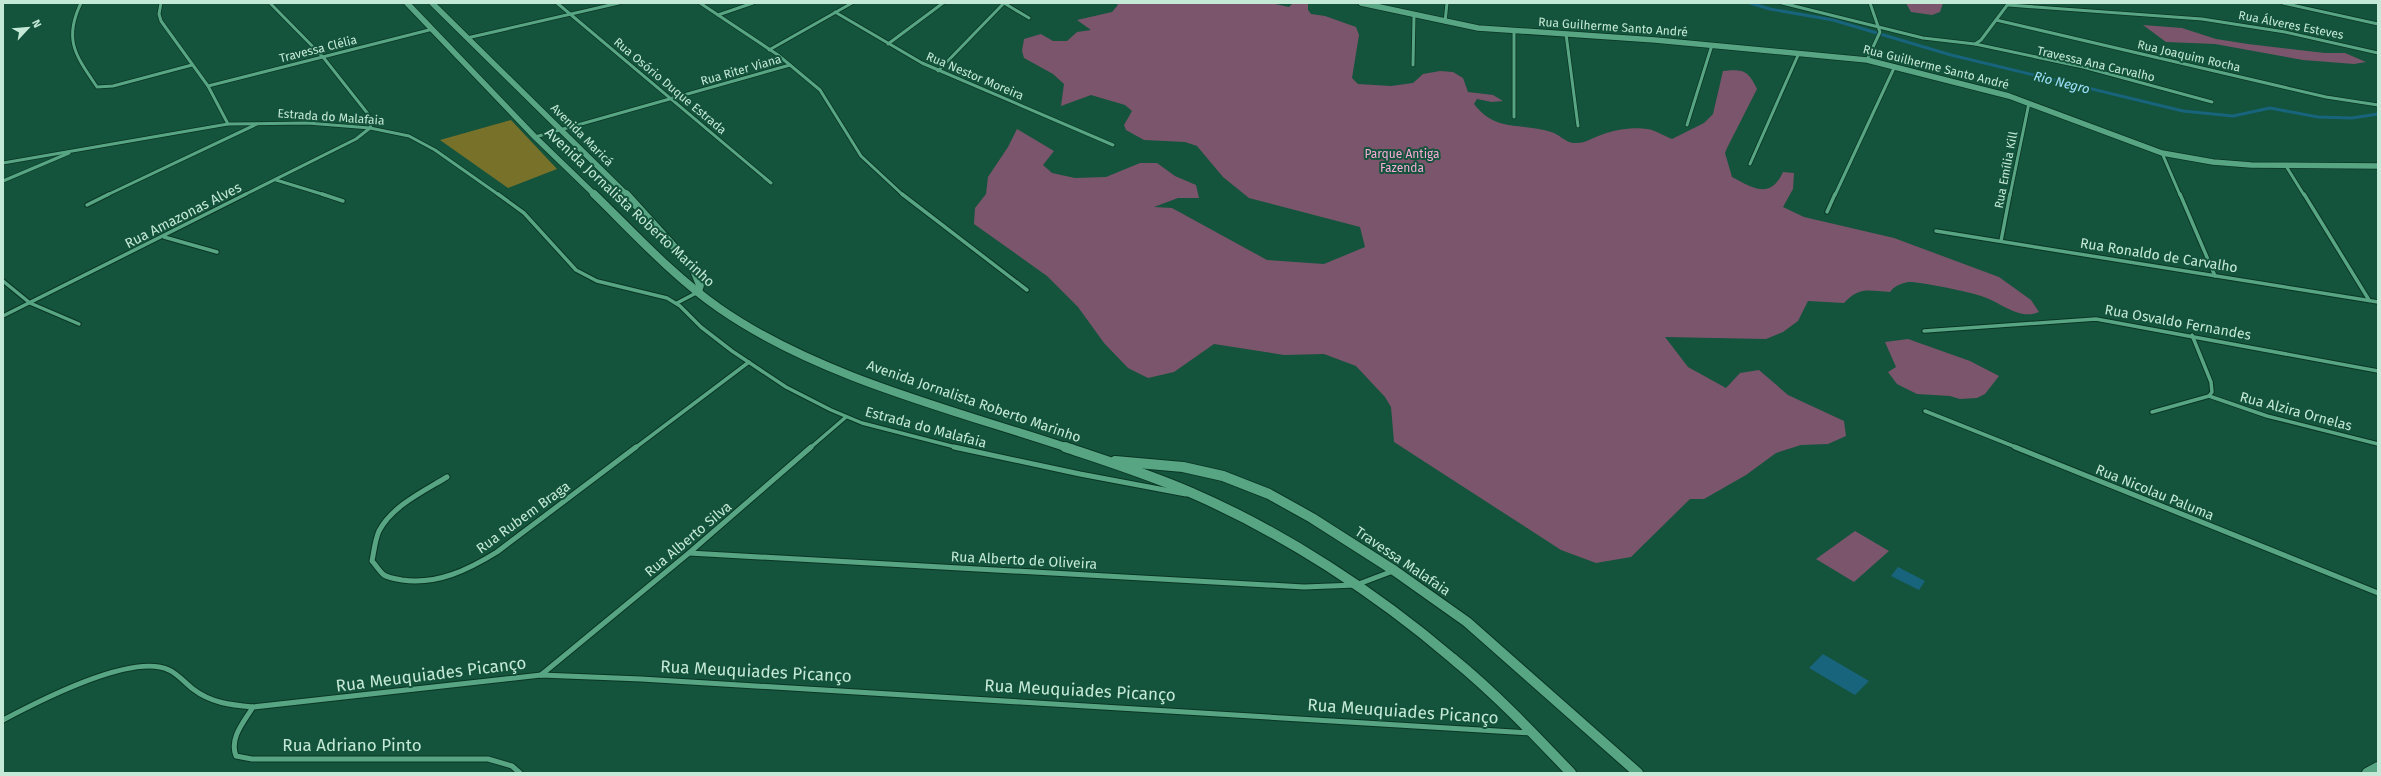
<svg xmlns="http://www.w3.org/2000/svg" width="2381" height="776" font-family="'Fira Sans',sans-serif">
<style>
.green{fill:#7b556b}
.water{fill:#18647c}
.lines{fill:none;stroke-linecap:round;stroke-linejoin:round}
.stream{stroke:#18647c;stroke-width:3}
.building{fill:#787129}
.street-far2-casing{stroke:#0a3625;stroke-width:4.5}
.street-far1-casing{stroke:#0a3625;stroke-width:5.5}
.street-casing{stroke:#0a3625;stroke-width:7}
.secondary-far2-casing{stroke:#0a3625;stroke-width:7}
.secondary-far1-casing{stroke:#0a3625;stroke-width:10}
.secondary-casing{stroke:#0a3625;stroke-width:12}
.street-far2{stroke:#57a583;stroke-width:3}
.street-far1{stroke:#57a583;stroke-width:3.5}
.street{stroke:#57a583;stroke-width:5}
.secondary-far2{stroke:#57a583;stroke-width:5.5}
.secondary-far1{stroke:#57a583;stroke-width:8}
.secondary{stroke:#57a583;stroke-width:10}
.labels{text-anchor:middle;stroke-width:4;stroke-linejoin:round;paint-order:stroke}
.far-street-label{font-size:12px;fill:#c4ead7;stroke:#14533c}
.far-park-label{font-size:12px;fill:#f6abd7;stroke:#14533c}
.far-water-label{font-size:13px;font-style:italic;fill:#9fe4ff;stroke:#14533c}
.street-label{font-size:14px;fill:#c4ead7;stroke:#14533c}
.near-street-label{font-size:17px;fill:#c4ead7;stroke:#14533c}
</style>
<rect width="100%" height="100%" fill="#14533c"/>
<g class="green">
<path d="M1115,3H1271L1289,7L1293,3H1308V10L1311,14L1325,16L1356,27L1359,35L1352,78L1358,84L1391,86L1413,83L1423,74L1440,71L1453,72L1463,78L1468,92L1493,95L1503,101L1492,102L1477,99L1474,104C1496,133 1521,122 1551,132C1559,134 1565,142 1573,143C1586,144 1591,138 1601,135C1614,130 1633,127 1647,129C1655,130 1664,136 1672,139L1704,123L1713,114L1723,71C1743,69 1748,70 1757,89L1727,148L1725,153L1732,177C1754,189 1771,199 1783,172L1794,173L1793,189L1783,207L1804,217L1894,238L1999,277L2031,300L2039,312C2019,321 1999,301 1981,296C1970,292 1918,281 1908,282C1900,284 1894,286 1890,292C1868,291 1860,286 1844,303L1808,301L1798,321L1783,332L1766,339L1665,337L1688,367L1726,388L1740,373L1759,370L1788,395L1844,421L1846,436L1828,444L1801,445L1776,453L1746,475L1704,499H1690L1631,557L1596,563L1561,550L1394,442L1391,407L1385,397L1356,366L1324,354L1284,355L1214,344L1174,372L1148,378L1128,368L1104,343L1078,307L1047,276L974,224L975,208L986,194L988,177L1008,147L1017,129L1054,151L1043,165L1052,173L1075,178L1106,177L1140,163H1157L1175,176L1196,185L1199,198H1178L1154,207L1172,208L1267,260L1324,264L1365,247L1360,227L1249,198L1223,177L1197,146L1185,142L1144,140L1126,130L1124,125L1132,111L1125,105L1091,95L1061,106L1064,84L1053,74L1024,58L1022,51L1024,39L1041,34L1053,41H1067L1077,32L1091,30L1077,20L1112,12L1118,5Z"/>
<path d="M1906,3H1943L1940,12L1932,15L1911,12Z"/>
<path d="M2143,25L2182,28L2216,39L2248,44L2325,53H2345L2366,62L2354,64L2303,60L2215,44L2166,42Z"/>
<path d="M1908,339L1970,361L1999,376L1985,394L1977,398L1960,399L1950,396L1917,394L1897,384L1888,372L1896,367L1885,342Z"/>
<path d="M1855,531L1889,551L1854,582L1816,559Z"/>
</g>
<g class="water">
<path d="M1898,567L1925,581L1919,590L1891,576Z"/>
<path d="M1823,654L1869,681L1855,695L1809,668Z"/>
</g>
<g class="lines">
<path class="stream" d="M1750,3L1770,9L1833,20L1951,55L2183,111L2233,116L2270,108L2318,117L2352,118L2378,114"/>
</g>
<path class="building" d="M511,120L557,169L508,188L440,140Z"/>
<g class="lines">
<defs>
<g id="street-far2">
<path d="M81,3C63,40 76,56 97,87L113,86L192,65"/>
<path d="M161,3L159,14L161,21L208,86L228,124"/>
<path d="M557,3L771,183"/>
<path d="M700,3L778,55L820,90L861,156L903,195"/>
<path d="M1004,3L1029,18"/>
<path d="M1782,3L1923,38L1975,44L2083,67L2212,102"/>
<path d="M2283,3L2378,24"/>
<path d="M2008,5L2202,19L2285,32L2378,53"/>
<path d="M835,12L922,63L1113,145"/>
<path d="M718,15L753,3"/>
<path d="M1996,20L2326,97L2378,105"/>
<path d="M1445,22L1447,3"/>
<path d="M1514,31V117"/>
<path d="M1566,34L1578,126"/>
<path d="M467,38L619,3"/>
<path d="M888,44L943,3"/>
<path d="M1975,44L1981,40L2008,4"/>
<path d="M769,50L852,3"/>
<path d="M1867,60L1880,32L1870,3"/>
<path d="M1413,65L1414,16"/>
<path d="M938,71L1004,3"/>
<path d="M208,86L433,29"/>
<path d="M1687,125L1712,45"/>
<path d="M535,137L790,65"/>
<path d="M2162,153L2180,195"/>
<path d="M3,163L228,124L307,123L370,128L409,136L435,150L499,195"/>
<path d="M1750,164L1799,53"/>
<path d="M2286,166L2304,195"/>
<path d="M276,180L325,195"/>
<path d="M3,181L69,153"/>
<path d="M107,195L257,124"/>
<path d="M244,195L356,139L370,128L372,119L323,57L270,3"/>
<path d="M1835,195L1895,66"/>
<path d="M2010,195L2029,103"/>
</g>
<g id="street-far1">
<path d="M322,194L343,201"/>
<path d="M498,194L524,213L576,270L597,281L667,298L680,306L701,327L732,351L786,387L831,410L862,423L959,448"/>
<path d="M902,194L1027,290"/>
<path d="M2180,194L2215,276"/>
<path d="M2304,194L2369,300"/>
<path d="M87,205L109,194"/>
<path d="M1827,212L1835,194"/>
<path d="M1936,231L2378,302"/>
<path d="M164,237L217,252"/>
<path d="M2001,241L2010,194"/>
<path d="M3,281L30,303L79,324"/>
<path d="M677,303L698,292"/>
<path d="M3,316L246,194"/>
<path d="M1924,331L2096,319L2378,371"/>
<path d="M2209,396L2267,416L2378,444"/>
<path d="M1925,411L2018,448"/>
<path d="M2152,412L2209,396L2212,392L2211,382L2192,335"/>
<path d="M635,448L749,362"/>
<path d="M810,448L846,417"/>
</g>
<g id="street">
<path d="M954,447L1080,474L1186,494"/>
<path d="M2015,447L2378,593"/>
<path d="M447,477C424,491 392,506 379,531C375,540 374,551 372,561C376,565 379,571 384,575C389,578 396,579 402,580C437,585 468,570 497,552L636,447"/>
<path d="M689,553L1304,587L1356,585L1393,571"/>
<path d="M541,675L689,553L811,447"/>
<path d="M253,707C244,722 229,738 236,756L252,759H488L512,766L520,773"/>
<path d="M3,720C37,702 132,652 169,670C178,674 185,683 193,689C211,703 231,705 253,707L541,675L641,679L1531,733"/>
</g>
<g id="secondary-far2">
<path d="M407,3L535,137L595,195"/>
<path d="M432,3L627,195"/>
<path d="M1361,3L1478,28L1655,40L1867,60L2009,96L2162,153L2213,162L2251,165L2378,166"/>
</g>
<g id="secondary-far1">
<path d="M594,194C634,233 673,276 719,308C818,377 954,410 1068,448"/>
<path d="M626,194L693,268L700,285L698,292"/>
</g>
<g id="secondary">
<path d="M1065,447C1107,461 1151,475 1192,493C1284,533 1376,593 1452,658C1495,693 1533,733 1571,773"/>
<path d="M1115,461L1183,467L1223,476L1269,494L1312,518L1395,571L1467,622L1638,773"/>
<path d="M2367,773L2378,767"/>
</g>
</defs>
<use href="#street-far2" class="street-far2-casing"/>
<use href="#street-far1" class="street-far1-casing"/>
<use href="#street" class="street-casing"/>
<use href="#secondary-far2" class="secondary-far2-casing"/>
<use href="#secondary-far1" class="secondary-far1-casing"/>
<use href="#secondary" class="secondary-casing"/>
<use href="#street-far2" class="street-far2"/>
<use href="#street-far1" class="street-far1"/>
<use href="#street" class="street"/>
<use href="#secondary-far2" class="secondary-far2"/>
<use href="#secondary-far1" class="secondary-far1"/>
<use href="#secondary" class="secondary"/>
</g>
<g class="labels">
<g class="far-street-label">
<text transform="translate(2291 25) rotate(11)" y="4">Rua Álveres Esteves</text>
<text transform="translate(1613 27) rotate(4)" y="4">Rua Guilherme Santo André</text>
<text transform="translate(318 49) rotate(-14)" y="4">Travessa Clélia</text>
<text transform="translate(2189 56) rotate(13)" y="4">Rua Joaquim Rocha</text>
<text transform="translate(2096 64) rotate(13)" y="4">Travessa Ana Carvalho</text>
<text transform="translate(1936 67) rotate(14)" y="4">Rua Guilherme Santo André</text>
<text transform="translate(741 70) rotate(-16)" y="4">Rua Riter Viana</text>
<text transform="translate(975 76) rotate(23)" y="4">Rua Nestor Moreira</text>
<text transform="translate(670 86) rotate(40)" y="4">Rua Osório Duque Estrada</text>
<text transform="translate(331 117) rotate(4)" y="4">Estrada do Malafaia</text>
<text transform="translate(582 135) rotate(45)" y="4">Avenida Maricá</text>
<text transform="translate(2006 170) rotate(-79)" y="4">Rua Emília Kill</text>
</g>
<g class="far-park-label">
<text x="1402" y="158">Parque Antiga<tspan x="1402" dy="14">Fazenda</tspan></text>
</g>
<g class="far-water-label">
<text transform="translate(2062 82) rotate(14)" y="5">Rio Negro</text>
</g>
<g class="street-label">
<text transform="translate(630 207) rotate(43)" y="5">Avenida Jornalista Roberto Marinho</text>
<text transform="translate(183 215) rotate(-27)" y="5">Rua Amazonas Alves</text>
<text transform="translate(2159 255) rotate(9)" y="5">Rua Ronaldo de Carvalho</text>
<text transform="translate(2178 322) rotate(10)" y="5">Rua Osvaldo Fernandes</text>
<text transform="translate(974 401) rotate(19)" y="5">Avenida Jornalista Roberto Marinho</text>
<text transform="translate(2296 411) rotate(15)" y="5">Rua Alzira Ornelas</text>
<text transform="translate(926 427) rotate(15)" y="5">Estrada do Malafaia</text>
<text transform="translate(2155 492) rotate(22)" y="5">Rua Nicolau Paluma</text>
<text transform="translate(523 517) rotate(-36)" y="5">Rua Rubem Braga</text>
<text transform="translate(688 539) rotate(-40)" y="5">Rua Alberto Silva</text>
<text transform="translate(1024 560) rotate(3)" y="5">Rua Alberto de Oliveira</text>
<text transform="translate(1403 561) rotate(34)" y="5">Travessa Malafaia</text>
</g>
<g class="near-street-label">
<text transform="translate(756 671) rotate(3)" y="6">Rua Meuquiades Picanço</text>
<text transform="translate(431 674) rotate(-7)" y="6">Rua Meuquiades Picanço</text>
<text transform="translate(1080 690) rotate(3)" y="6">Rua Meuquiades Picanço</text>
<text transform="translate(1403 711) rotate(4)" y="6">Rua Meuquiades Picanço</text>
<text x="352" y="751">Rua Adriano Pinto</text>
</g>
</g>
<rect width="2381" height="776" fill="none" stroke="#c4ead7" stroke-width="8"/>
<g transform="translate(28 28) rotate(64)" stroke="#14533c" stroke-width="3" paint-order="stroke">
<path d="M0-3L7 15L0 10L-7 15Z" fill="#c4ead7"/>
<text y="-6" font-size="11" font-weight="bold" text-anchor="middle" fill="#c4ead7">N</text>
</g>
</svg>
